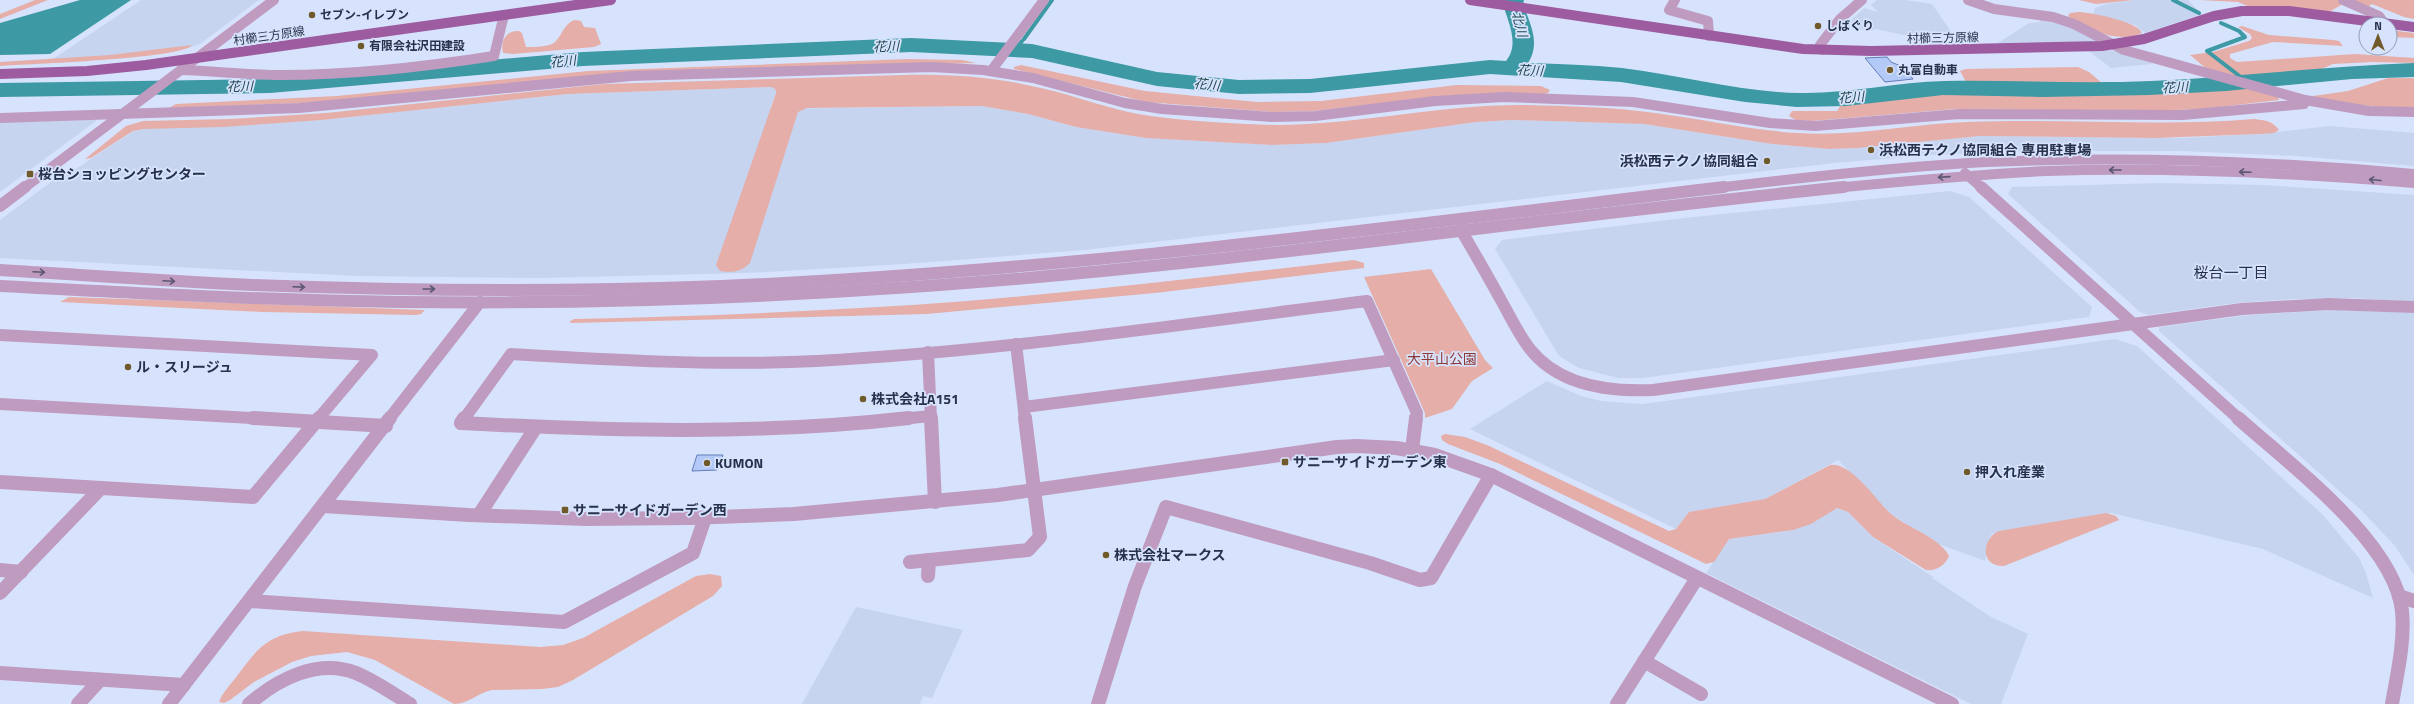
<svg xmlns="http://www.w3.org/2000/svg" width="2414" height="704" font-family="'Titillium Web','Noto Sans JP',sans-serif">
<style>
.built{fill:#c6d4ef}
.green{fill:#e5aea9}
.water{fill:#3d99a3}
.lines{fill:none;stroke-linecap:round;stroke-linejoin:round}
.stream{stroke:#3d99a3;stroke-width:4}
.river{fill:#3d99a3;fill-rule:evenodd}
.building{fill:#b3c9f7;stroke:#637cb5}
.minor-far2{stroke:#bf9bc0;stroke-width:10}
.minor-far1{stroke:#bf9bc0;stroke-width:12}
.minor{stroke:#bf9bc0;stroke-width:14}
.major{stroke:#9d5ca0;stroke-width:10}
.oneway{stroke:#5c5773}
.poi-dot{fill:#705a29;stroke:#d7e3fd;stroke-width:1.5}
.labels{text-anchor:middle;stroke-width:3.5;stroke-linejoin:round;paint-order:stroke}
.far-poi-label{font-size:12px;font-weight:bold;fill:#27324a;stroke:#d7e3fd;text-anchor:start}
.far-street-label{font-size:12px;fill:#27324a;stroke:#d7e3fd}
.far-water-label{font-size:13px;font-style:italic;fill:#1e474c;stroke:#d7e3fd}
.poi-label{font-size:14px;font-weight:bold;fill:#27324a;stroke:#d7e3fd;text-anchor:start}
.park-label{font-size:14px;fill:#8d3834;stroke:#d7e3fd}
.neighbourhood-label{font-size:15px;fill:#27324a;stroke:#d7e3fd}
</style>
<rect width="100%" height="100%" fill="#d7e3fd"/>
<g class="built">
<path d="M141,0H259L200,44L185,49L128,57L47,63Z"/>
<path d="M1877,0H1905L1932,4L1954,36L1903,35L1876,29L1871,31L1844,27L1864,8L1878,12L1871,5Z"/>
<path d="M2134,0H2188L2202,14L2145,33L2135,25L2093,14L2095,8L2106,4Z"/>
<path d="M2042,18L2061,22L2099,42L1995,45L2029,23L2039,22Z"/>
<path d="M2110,50L2145,59L2152,64L2111,68L2089,51Z"/>
<path d="M772,87L776,90V93L770,109L982,106L1028,114L1076,127L1146,138L1272,145L1326,143L1476,122L1512,120L1644,124L1772,144L1829,149L1857,148L1980,136L2182,138L2261,134L2330,126L2414,133V166L2296,156L2181,151H2028L1930,155L1834,163L1085,250L905,264L747,273L538,278L357,276L0,258V220L59,176H65L137,129L322,120L568,94Z"/>
<path d="M94,118L96,121L0,192V121Z"/>
<path d="M2160,183L2264,185L2414,195V302L2355,298L2293,299L2235,303L2148,315L2140,312L2008,194L2012,187Z"/>
<path d="M1950,191L1969,197L2092,307L2089,317L1643,378H1618L1579,368L1559,356L1495,249L1502,240L1684,218Z"/>
<path d="M2336,310L2414,313V575L2395,546L2362,511L2159,331V327L2249,315Z"/>
<path d="M2115,339L2137,346L2323,515L2359,558L2366,573L2373,598L2263,549L2111,513L1999,531L1992,534L1989,539L1985,561L1936,543L1891,514L1838,460L1765,499L1689,512L1676,529L1470,429L1547,381L1581,396L1601,401L1643,404Z"/>
<path d="M1837,508L1848,512L1873,537L1933,577L1932,578L1991,617L2028,634L2001,704H1971L1706,573L1729,539L1787,531Z"/>
<path d="M856,607L963,630L932,698L923,696L920,704H802Z"/>
</g>
<g class="green">
<path d="M35,0H48L0,19V14Z"/>
<path d="M2079,0H2134L2096,4Z"/>
<path d="M2199,0H2339L2343,4L2329,12L2247,6L2238,2Z"/>
<path d="M2348,0H2414V19L2404,17L2372,4L2369,6Z"/>
<path d="M2078,12C2090,12 2139,22 2142,33C2120,44 2086,30 2068,16L2070,13Z"/>
<path d="M575,20L581,21L584,27L595,28L601,44L594,47L513,54L503,53C500,40 507,30 519,31L522,33L526,47C533,47 548,47 554,43C563,35 563,24 575,20Z"/>
<path d="M2242,26L2269,35L2333,40L2339,41L2343,46L2273,42L2230,54V58L2237,62L2355,54L2414,58V63L2373,62L2333,64L2317,71L2233,76L2208,70L2190,55L2213,52L2249,41L2252,38L2250,34L2238,27Z"/>
<path d="M2390,30L2414,33V38L2390,37Z"/>
<path d="M192,45C182,59 26,64 0,66V62L110,55Z"/>
<path d="M907,59L962,60L976,63L633,72L303,103L169,108L176,104L337,96L588,71Z"/>
<path d="M1021,65L1145,91L1257,102L1321,101L1457,85L1541,86L1550,90L1548,93L1543,94L1455,95L1313,111L1272,112L1146,102L1014,69V67Z"/>
<path d="M2078,67L2089,72L2102,83C2095,91 1993,86 1977,85L1966,82L1960,71L1966,69Z"/>
<path d="M903,75C951,74 998,77 1045,89C1076,96 1106,108 1138,114C1173,120 1210,122 1247,124C1340,130 1432,104 1526,105C1569,106 1612,107 1655,113C1702,119 1750,130 1797,133C1854,137 1910,124 1967,122C2064,118 2157,127 2254,119C2264,120 2273,121 2279,130L2274,133L2261,134L2155,138L1980,136L1857,148L1829,149L1772,144L1644,124L1512,120L1476,122L1326,143L1272,145L1146,138L1076,127L1028,114L982,106L807,108L798,112L750,263C741,272 732,273 720,271L716,265L776,93V90L772,87L568,94L322,120L223,127L143,129L133,131L91,158L85,159L126,126L143,121L230,119L326,113L604,84Z"/>
<path d="M2388,78H2414V108H2383L2306,97L2348,91Z"/>
<path d="M2234,87L2255,90L2278,97L2279,100L2202,109L2153,111L1955,109L1812,121L1796,120L1789,116L1792,111H1837L1842,103L1847,102L1946,91L2062,94Z"/>
<path d="M1354,260L1364,263V268L1155,293L927,314L572,323L569,322L574,319C705,316 836,311 967,301C1096,290 1225,275 1354,260Z"/>
<path d="M1431,269L1485,360L1493,368L1472,381L1452,409L1425,418V413L1364,277Z"/>
<path d="M69,297L425,310L421,314L417,315L263,312L60,302Z"/>
<path d="M1445,434L1465,437L1487,445L1669,531L1676,529L1689,512L1765,499L1830,465C1851,462 1875,499 1890,513C1905,527 1940,537 1949,556C1945,566 1936,571 1926,570L1873,537L1848,512L1837,508L1811,524L1793,530L1729,539L1714,562L1706,564L1500,464L1448,444L1442,440L1441,436Z"/>
<path d="M2106,513L2116,516L2119,520L2004,566C1979,567 1982,538 1999,531Z"/>
<path d="M710,574L721,576L722,586L713,596L573,680L558,687L542,689L492,690C477,693 469,704 454,704L375,660L347,652L311,656L292,662L254,682L230,700L224,703L219,702C222,693 231,684 237,676C257,649 267,635 303,631L540,647L563,645L583,638L696,576Z"/>
</g>
<path class="water" d="M80,0H131L50,54L0,55V23Z"/>
<g class="lines">
<g class="stream">
<path d="M2173,0L2199,13"/>
<path d="M2221,23L2239,31L2245,37L2207,51L2246,81"/>
<path d="M1024,39L1052,0"/>
<path d="M1016,49L1022,41"/>
</g>
<path class="river" d="M1504,0H1524L1523,4C1530,24 1541,43 1528,63C1559,64 1591,65 1622,68C1681,75 1739,92 1799,93C1848,94 1896,82 1945,81C2014,80 2082,84 2151,81C2239,77 2326,66 2414,63V77L2352,79L2226,91L2149,95L2042,97L1943,95L1846,106L1797,107L1745,102L1621,82L1490,74L1310,93L1239,94L1157,86L1032,58L911,52L583,66L270,93L0,97V83L270,79L583,52L911,38L1032,44L1157,72L1239,80L1310,79L1490,60L1506,61C1520,44 1508,22 1503,4Z"/>
</g>
<g class="building">
<path d="M1887,57L1891,62L1903,67L1913,79L1885,82L1865,58Z"/>
<path d="M697,455H723L717,470L692,471Z"/>
</g>
<g class="lines">
<g class="minor-far2">
<path d="M1675,0L1669,10L1708,21L1709,36"/>
<path d="M1968,0L1994,9L2053,17L2074,24L2124,50L2305,100L2369,111L2414,112"/>
<path d="M2343,0L2379,16L2384,23"/>
<path d="M1823,50L1820,45L1840,19L1862,0"/>
<path d="M181,70C215,71 248,75 282,75C353,75 424,67 494,56L504,15"/>
<path d="M991,71L1044,0"/>
<path d="M0,118L299,108L631,76L931,67L983,70L1033,78L1125,103L1162,109L1272,117L1315,116L1435,101L1504,97L1633,102L1770,123L1815,126L1959,114L2183,115L2304,104L2305,100"/>
<path d="M1965,173L1982,188"/>
<path d="M24,188L274,0"/>
<path d="M1716,188C1806,177 1895,167 1986,162C2129,156 2271,161 2414,174"/>
<path d="M1834,188C1906,181 1977,174 2048,171C2170,167 2292,173 2414,183"/>
</g>
<g class="minor-far1">
<path d="M1981,187L2239,419"/>
<path d="M0,206L25,187"/>
<path d="M1461,230C1475,254 1489,278 1502,302C1511,318 1519,335 1530,349C1559,386 1609,392 1653,390L2242,309L2329,304L2414,307"/>
<path d="M0,270C84,275 168,281 252,285C408,291 565,292 721,286C1057,272 1391,227 1724,187"/>
<path d="M0,286C133,293 266,300 400,302C570,304 741,299 911,287C1223,266 1533,218 1844,187"/>
<path d="M0,335L372,355L318,419"/>
<path d="M1016,344L1025,419"/>
<path d="M928,352L931,419"/>
<path d="M0,404L270,419"/>
<path d="M1024,407L1394,360"/>
<path d="M389,419L480,302"/>
<path d="M464,419L511,354C613,360 715,366 817,361C1001,351 1184,324 1367,301L1417,413L1416,419"/>
<path d="M900,419L931,416"/>
</g>
<g class="minor">
<path d="M253,418L386,426"/>
<path d="M931,418L935,502"/>
<path d="M2238,418C2288,463 2395,542 2402,611C2405,642 2397,674 2392,704"/>
<path d="M461,423L464,418"/>
<path d="M461,423C611,431 760,435 909,418"/>
<path d="M1412,450L1416,418"/>
<path d="M0,482L253,497L319,418"/>
<path d="M323,506L469,515L586,519L690,518L794,514L998,495L1337,447L1357,446L1396,448L1435,455L1491,475L1952,704"/>
<path d="M479,515L536,427"/>
<path d="M910,562L1028,550L1040,537L1025,418"/>
<path d="M0,570L21,572"/>
<path d="M928,576L929,560"/>
<path d="M0,593L101,488"/>
<path d="M2399,596L2414,601"/>
<path d="M249,601L564,622L693,553L705,518"/>
<path d="M1644,661L1701,694"/>
<path d="M0,673L184,685"/>
<path d="M78,704L100,680"/>
<path d="M169,704L390,418"/>
<path d="M249,704C278,679 318,658 356,673C375,681 392,693 410,704"/>
<path d="M1098,704L1135,586L1166,507L1370,563L1420,580L1431,578L1491,475"/>
<path d="M1617,704L1697,578"/>
</g>
<g class="major">
<path d="M1470,0L1803,49L1871,51L2102,46L2144,39L2214,16L2242,11H2289L2414,27"/>
<path d="M0,74L87,71L146,65L611,0"/>
</g>
</g>
<defs><path id="oneway-shaft" d="M-6 0H5M1.5-3L5.5 0L1.5 3" fill="none" stroke-width="1.6" stroke-linecap="round" stroke-linejoin="round"/></defs>
<g class="oneway">
<use href="#oneway-shaft" transform="translate(2115 170) rotate(180)"/>
<use href="#oneway-shaft" transform="translate(2245 172) rotate(-178)"/>
<use href="#oneway-shaft" transform="translate(1944 177) rotate(176)"/>
<use href="#oneway-shaft" transform="translate(2375 180) rotate(-175)"/>
<use href="#oneway-shaft" transform="translate(39 272) rotate(3)"/>
<use href="#oneway-shaft" transform="translate(169 281) rotate(3)"/>
<use href="#oneway-shaft" transform="translate(299 287) rotate(2)"/>
<use href="#oneway-shaft" transform="translate(429 289)"/>
</g>
<g class="poi-dot">
<circle cx="312" cy="15" r="4"/>
<circle cx="1818" cy="26" r="4"/>
<circle cx="361" cy="46" r="4"/>
<circle cx="1890" cy="70" r="4"/>
<circle cx="1871" cy="150" r="4"/>
<circle cx="1767" cy="161" r="4"/>
<rect x="26" y="170" width="8" height="8" rx="2"/>
<circle cx="128" cy="367" r="4"/>
<circle cx="863" cy="399" r="4"/>
<rect x="1281" y="458" width="8" height="8" rx="2"/>
<circle cx="707" cy="463" r="4"/>
<circle cx="1967" cy="472" r="4"/>
<rect x="561" y="506" width="8" height="8" rx="2"/>
<circle cx="1106" cy="555" r="4"/>
</g>
<g class="labels">
<g class="far-poi-label">
<text x="320" y="19">セブン-イレブン</text>
<text x="1826" y="30">しばぐり</text>
<text x="369" y="50">有限会社沢田建設</text>
<text x="1898" y="74">丸富自動車</text>
</g>
<g class="far-street-label">
<text transform="translate(269 36) rotate(-8)" y="4">村櫛三方原線</text>
<text transform="translate(1943 38) rotate(-1)" y="4">村櫛三方原線</text>
</g>
<g class="far-water-label">
<text transform="translate(1520 24) rotate(76)" y="5">北川</text>
<text transform="translate(886 46) rotate(-2)" y="5">花川</text>
<text transform="translate(563 61) rotate(-6)" y="5">花川</text>
<text transform="translate(1530 70) rotate(3)" y="5">花川</text>
<text transform="translate(1207 84) rotate(6)" y="5">花川</text>
<text transform="translate(240 86) rotate(-1)" y="5">花川</text>
<text transform="translate(2175 87) rotate(-3)" y="5">花川</text>
<text transform="translate(1851 97) rotate(-5)" y="5">花川</text>
</g>
<g class="poi-label">
<text x="1879" y="155">浜松西テクノ協同組合 専用駐車場</text>
<text x="1759" y="166" text-anchor="end">浜松西テクノ協同組合</text>
<text x="38" y="179">桜台ショッピングセンター</text>
<text x="136" y="372">ル・スリージュ</text>
<text x="871" y="404">株式会社A151</text>
<text x="1293" y="467">サニーサイドガーデン東</text>
<text x="715" y="468">KUMON</text>
<text x="1975" y="477">押入れ産業</text>
<text x="573" y="515">サニーサイドガーデン西</text>
<text x="1114" y="560">株式会社マークス</text>
</g>
<g class="park-label">
<text x="1442" y="364">大平山公園</text>
</g>
<g class="neighbourhood-label">
<text x="2231" y="278">桜台一丁目</text>
</g>
</g>
<g transform="translate(2378 36)"><circle r="19" fill="#d7e3fd" stroke="#919cb5"/>
<path d="M0-3L7 15L0 10L-7 15Z" fill="#705a29"/>
<text y="-6" font-size="11" font-weight="bold" text-anchor="middle" fill="#27324a">N</text>
</g>
</svg>
